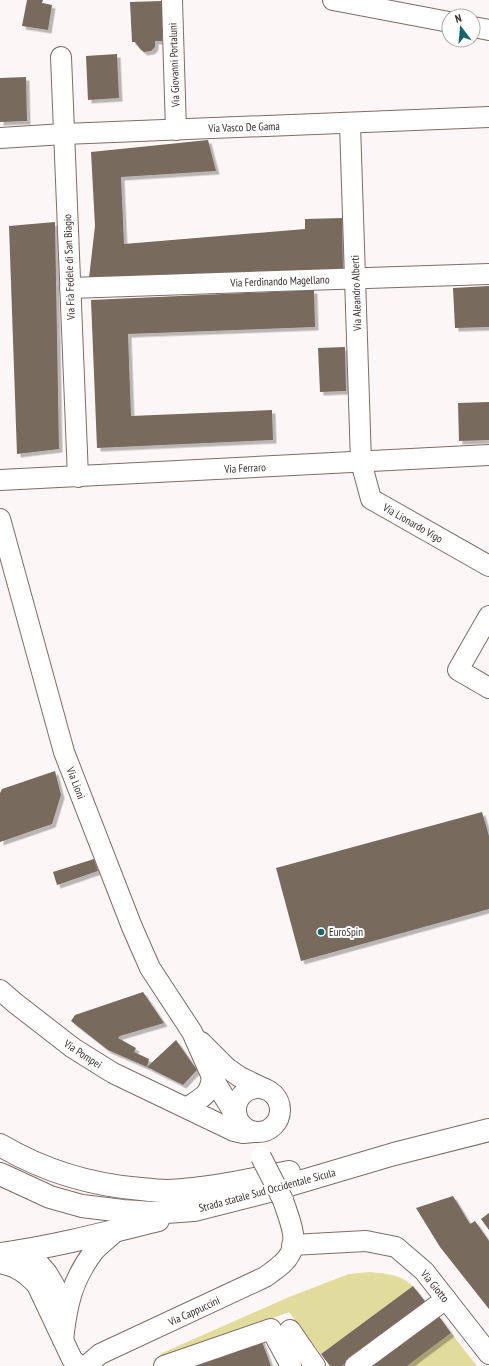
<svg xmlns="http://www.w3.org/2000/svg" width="489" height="1366" font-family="'PT Sans Narrow',sans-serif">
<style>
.green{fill:#e1db9c}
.building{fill:#786a5c;filter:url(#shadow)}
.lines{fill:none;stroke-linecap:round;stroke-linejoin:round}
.minor-casing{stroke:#806b65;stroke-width:22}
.major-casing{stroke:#806b65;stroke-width:24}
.minor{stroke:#fff;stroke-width:20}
.major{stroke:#fff;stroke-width:22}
.minor-bridge-casing{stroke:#806b65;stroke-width:22;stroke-linecap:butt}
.minor-bridge{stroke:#fff;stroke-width:20}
.poi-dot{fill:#17656b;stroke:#fff;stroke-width:1.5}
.labels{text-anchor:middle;stroke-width:4;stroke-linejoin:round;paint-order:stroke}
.street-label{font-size:11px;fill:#362d2a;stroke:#fff}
.poi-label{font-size:11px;fill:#362d2a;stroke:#fff;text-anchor:start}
</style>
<defs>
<filter id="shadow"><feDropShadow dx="3.5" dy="3.5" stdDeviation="0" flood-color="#0004"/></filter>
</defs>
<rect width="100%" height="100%" fill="#fcf7f6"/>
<g class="green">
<path d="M369,1272C388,1274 399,1274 413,1286L321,1354L289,1312L163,1359L160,1354L289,1297L349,1274Z"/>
<path d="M451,1333L477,1366H407Z"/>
</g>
<g class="building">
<path d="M27,0H43L42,3L52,5L48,30L22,26Z"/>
<path d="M162,1V41H155V47L151,51L144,52L140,49L135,42H132L130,2Z"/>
<path d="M117,54L119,98L88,100L86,56Z"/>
<path d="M26,77L27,121L0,122V78Z"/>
<path d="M208,140L216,171L121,177L124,244L305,229V219L342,218L343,270L89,278L95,226L91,152Z"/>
<path d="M55,222L59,449L17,454L9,226Z"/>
<path d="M489,286V327L455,328L453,288Z"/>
<path d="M314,290L315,327L128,334L131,416L272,410L273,440L97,448L91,300Z"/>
<path d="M345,347L346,391L320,392L318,348Z"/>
<path d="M489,402V440L459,441L458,403Z"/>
<path d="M55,771L61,795L52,824L0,842V793L2,789Z"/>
<path d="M482,812L489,836V909L301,961L276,868Z"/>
<path d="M94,859L98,871L57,885L53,872Z"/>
<path d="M143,992L164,1023L120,1036L118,1038L136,1048L134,1052L149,1059L147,1067L176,1040L197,1070L183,1085L147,1067L108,1050L71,1021L75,1015Z"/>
<path d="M453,1196L470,1224L475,1221L489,1241V1309L440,1247L416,1208Z"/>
<path d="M489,1213V1230L481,1219Z"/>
<path d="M413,1286L427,1304L342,1366H330L321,1354Z"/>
<path d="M438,1315L451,1333L407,1366H369Z"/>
<path d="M261,1339L271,1366H190Z"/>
</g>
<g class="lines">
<defs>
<g id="minor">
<path d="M172,0L176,130"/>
<path d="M333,0L449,22"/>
<path d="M473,27L489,30"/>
<path d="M61,57L78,477"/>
<path d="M350,124L361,462L371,499L489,566"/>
<path d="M0,138L64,134L489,117"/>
<path d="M70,288L489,274"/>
<path d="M0,480L489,455"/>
<path d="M0,519L64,752L132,927L150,968L192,1032L212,1077L237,1118"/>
<path d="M489,616L458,670L489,688"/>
<path d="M0,990L15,1003L73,1048L113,1073L234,1131L243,1133L254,1132"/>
<path d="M201,1042L227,1068L240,1077L265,1089"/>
<circle cx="258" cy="1110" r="22"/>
<path d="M191,1105C205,1096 210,1093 212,1077"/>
<path d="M292,1245L366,1241L396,1247L424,1271L489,1354"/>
<path d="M27,1250L47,1273L57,1290L66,1311"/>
<path d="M0,1263C16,1266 26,1273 37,1285L72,1359L79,1366"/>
<path d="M290,1330L315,1366"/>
<path d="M63,1340C67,1304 72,1280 94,1251C100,1244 110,1237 117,1230"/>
<path d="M86,1366L100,1354L265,1277C273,1271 285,1264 290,1254C299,1239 288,1216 283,1200"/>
<path d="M164,1366L271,1329L291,1366"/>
<path d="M355,1366L446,1299"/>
</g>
<g id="major">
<path d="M0,1145C44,1171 90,1185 141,1189C150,1190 159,1191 168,1191C209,1189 249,1180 289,1172"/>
<path d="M0,1174L50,1197L82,1206L123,1211L152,1213L194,1210L269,1191L394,1154L489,1130"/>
<path d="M0,1254C53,1247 106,1233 158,1220"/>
</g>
</defs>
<use href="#minor" class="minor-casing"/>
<use href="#major" class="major-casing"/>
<use href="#minor" class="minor"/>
<use href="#major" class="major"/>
<defs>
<path id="minor-bridge" d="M261,1157L283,1200"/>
</defs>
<use href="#minor-bridge" class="minor-bridge-casing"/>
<use href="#minor-bridge" class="minor-bridge"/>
</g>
<circle class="poi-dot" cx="321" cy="932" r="4"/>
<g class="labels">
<g class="street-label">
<text transform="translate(174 65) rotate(-92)" y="4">Via Giovanni Portaluni</text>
<text transform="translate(244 127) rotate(-2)" y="4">Via Vasco De Gama</text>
<text transform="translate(69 267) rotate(-92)" y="4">Via Frà Fedele di San Biagio</text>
<text transform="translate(280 281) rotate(-2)" y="4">Via Ferdinando Magellano</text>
<text transform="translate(356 293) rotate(-92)" y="4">Via Aleandro Alberti</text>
<text transform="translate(245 468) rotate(-3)" y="4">Via Ferraro</text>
<text transform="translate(413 523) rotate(30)" y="4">Via Lionardo Vigo</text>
<text transform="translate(76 783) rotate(69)" y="4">Via Lioni</text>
<text transform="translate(83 1054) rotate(33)" y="4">Via Pompei</text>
<text transform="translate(267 1190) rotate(-15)" y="4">Strada statale Sud Occidentale Sicula</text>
<text transform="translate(435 1286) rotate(51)" y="4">Via Giotto</text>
<text transform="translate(194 1311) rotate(-25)" y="4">Via Cappuccini</text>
</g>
<g class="poi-label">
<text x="329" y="936">EuroSpin</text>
</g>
</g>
<g transform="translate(461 28) rotate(344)"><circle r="19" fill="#ffffff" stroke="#afabaa"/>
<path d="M0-3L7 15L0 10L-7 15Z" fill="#17656b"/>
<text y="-6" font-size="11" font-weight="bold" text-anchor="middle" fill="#362d2a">N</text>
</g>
</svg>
